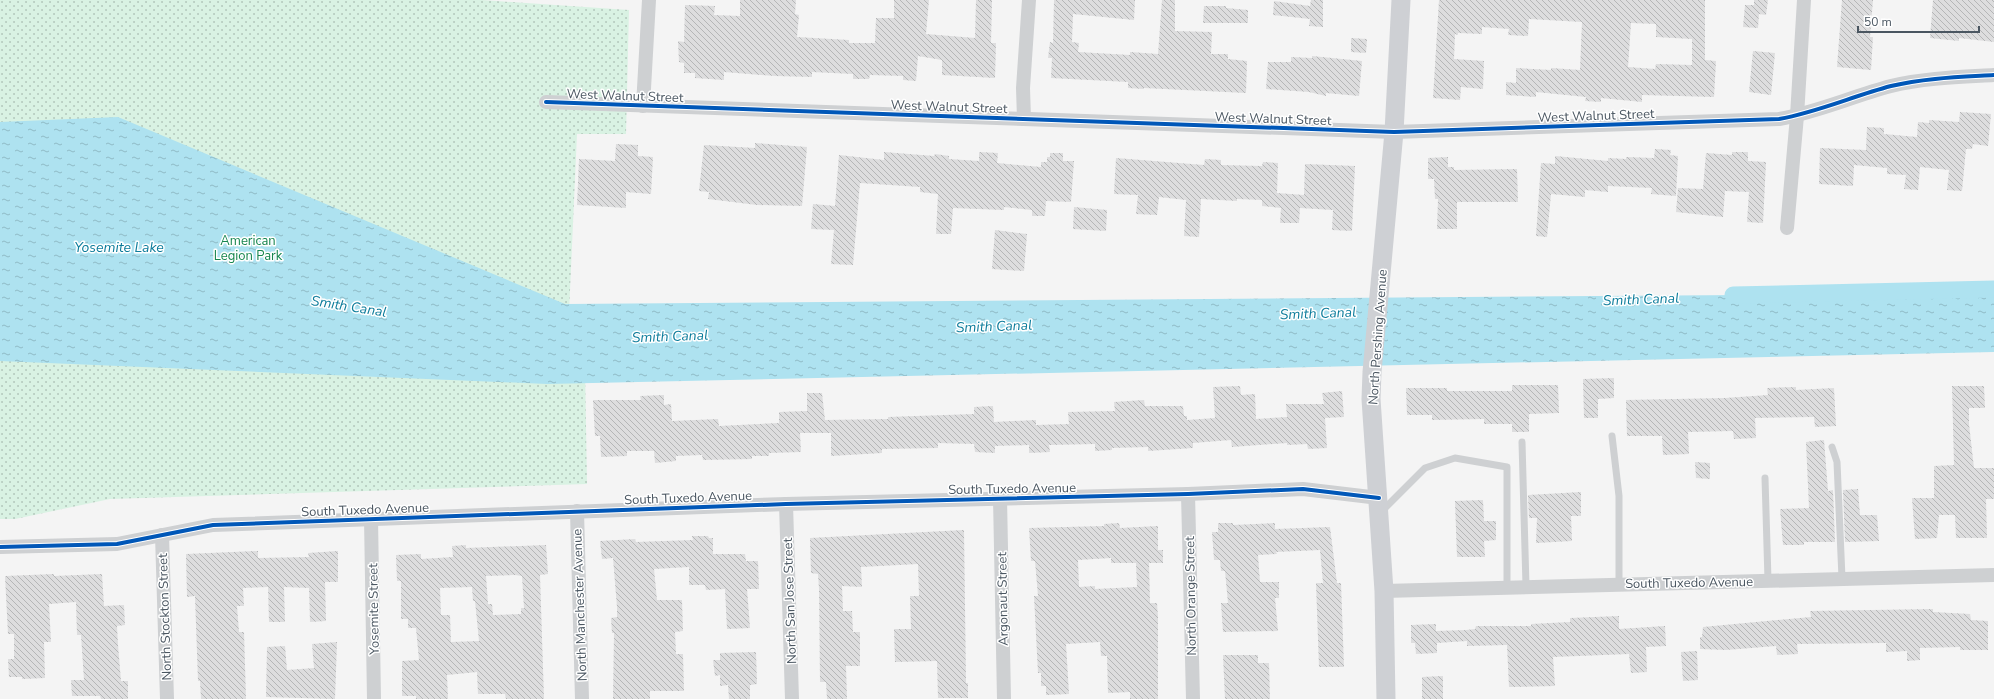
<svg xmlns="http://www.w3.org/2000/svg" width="1994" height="699" font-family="'Nunito Sans',sans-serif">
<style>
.park{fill:url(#park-dots)}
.water{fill:url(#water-ripples)}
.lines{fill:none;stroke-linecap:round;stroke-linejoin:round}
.canal{stroke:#aee2f0;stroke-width:17}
.building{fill:url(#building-back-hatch);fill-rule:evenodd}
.service{stroke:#ced0d2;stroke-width:7}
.minor{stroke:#ced0d2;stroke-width:14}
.secondary{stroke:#ced0d4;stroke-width:19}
.cycleway-casing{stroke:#fff;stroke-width:6}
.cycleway{stroke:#0057b8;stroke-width:4}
.labels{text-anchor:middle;stroke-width:3;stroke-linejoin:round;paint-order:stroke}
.street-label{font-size:13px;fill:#4a5661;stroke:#fff}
.park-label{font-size:13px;fill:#17864f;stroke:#fff}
.water-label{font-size:14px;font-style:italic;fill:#0c7c9b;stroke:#fff}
</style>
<defs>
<pattern id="park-dots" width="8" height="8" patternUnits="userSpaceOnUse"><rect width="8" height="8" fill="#d9f2e3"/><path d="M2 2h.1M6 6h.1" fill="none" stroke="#b2c7bb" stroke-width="1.8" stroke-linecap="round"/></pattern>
<pattern id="water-ripples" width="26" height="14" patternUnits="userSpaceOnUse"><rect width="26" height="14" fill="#aee2f0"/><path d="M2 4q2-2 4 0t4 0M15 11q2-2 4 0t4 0" fill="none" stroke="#90bac6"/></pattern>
<pattern id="building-back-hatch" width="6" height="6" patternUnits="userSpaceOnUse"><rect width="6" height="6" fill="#ddddde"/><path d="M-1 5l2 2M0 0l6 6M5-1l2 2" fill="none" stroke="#b5b6b7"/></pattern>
</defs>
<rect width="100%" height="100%" fill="#f4f4f4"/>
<path class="park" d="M0,0H482L629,10L626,134H577L569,313L585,367L587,484L110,499L15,519H0Z"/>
<path class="water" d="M118,117L565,304L1994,293V352L547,384L0,361V122Z"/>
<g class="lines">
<path class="canal" d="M1733,295L1994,289"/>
</g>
<g class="building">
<path d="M740,0H796L795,14L799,15L797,37L849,40V43H875L876,18H894V0H929L926,34L975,38L976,0H992L991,43H996L995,78L942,75V60L918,56L916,81L903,80V76L870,75L869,79H853V74L812,72V77L775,76L724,72V80L695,78V73H684V63L679,62L678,41L684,42L685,5L715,6L714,15L740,16Z"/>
<path d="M1054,0H1135L1134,20L1073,14L1072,42L1079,43L1078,52L1130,55V52L1158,54L1162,0H1175V31L1212,32L1211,54H1228V59L1247,61L1246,93L1144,88V89L1128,88V82L1051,78L1052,58H1048L1050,42L1053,43Z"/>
<path d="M1311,0H1323V27L1309,26L1310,19L1273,15L1274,1L1310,6Z"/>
<path d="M1439,0H1705V60L1716,61L1714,97L1642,95V102L1601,98V102L1585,101L1586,97L1536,92V97L1506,95V82L1516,83V68L1551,70V68L1580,70L1582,22L1529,19L1528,36L1508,35L1509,29L1482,27V34L1458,33V35L1455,34L1454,59L1484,61L1483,89L1461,87L1460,100L1433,98ZM1631,23L1656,24V37L1692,39V65L1656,64L1655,69L1628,67Z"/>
<path d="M1754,0H1768L1766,15L1759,14L1758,28L1743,27L1745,5H1754Z"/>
<path d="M1842,0H1873L1870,37H1873L1871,70L1837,67Z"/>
<path d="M1933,0H1994V42L1959,38V41L1930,38Z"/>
<path d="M1204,6H1226V8L1248,10V23H1203Z"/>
<path d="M1351,38L1367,39L1366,53L1351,52Z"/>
<path d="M1753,51L1775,53L1771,95L1749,92Z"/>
<path d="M1312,56L1362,61L1359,96L1326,93V96L1309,92L1266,89L1268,62H1291V57L1312,58Z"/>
<path d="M1960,112L1991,114L1988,146L1973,144L1972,149H1966L1962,191L1947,190L1949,170L1920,167L1918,190L1904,189L1906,175L1887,174V168L1854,165L1853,186L1819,184L1820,148L1866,150L1867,127L1884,128V134L1917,137L1918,122L1929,123V120L1959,122Z"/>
<path d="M755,143L807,147L802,206L757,205L708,199L709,192L699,191L704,145L755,148Z"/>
<path d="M616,144L638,145V156L653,157L651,194L626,192V208L577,205L579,159L615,161Z"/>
<path d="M1655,149L1671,150L1670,155L1678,156L1676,196L1651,194L1652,188L1608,186V192L1585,190V197L1551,194L1547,237L1536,236L1541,163L1555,164V156L1608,161V158L1626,159V157L1654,158Z"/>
<path d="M884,152L934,156L935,154L949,156V159L979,161V152L998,153L997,163L1041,167V162H1047V157H1050V153H1063V161H1074L1071,202L1046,201L1045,216H1032V210L1004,207V210L953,208L951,234H936L938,194L920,192V187L860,183L853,265L831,264L834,230L811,229L813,204L835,206L839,155L884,160Z"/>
<path d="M1732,152H1748V161L1766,162L1763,223L1747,222L1749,192L1725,191L1723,217L1676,212L1678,188L1703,189L1706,153L1732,155Z"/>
<path d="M1448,157V167H1454V170L1517,169L1518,202H1457V229H1437L1438,199H1435L1434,179H1428V158Z"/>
<path d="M1116,158L1204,165L1205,159L1221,160V165L1262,166L1263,162L1278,163L1277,193L1304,195L1305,164L1355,166L1352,231L1332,230L1333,210L1300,208L1299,223H1280L1281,208L1262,206V200L1237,199V201L1201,199L1199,237L1184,236L1186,200L1159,197L1157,215L1136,214L1138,195L1114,194Z"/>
<path d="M1074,207L1107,210L1106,231L1073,229Z"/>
<path d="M995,230L1027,234L1024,271L992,269Z"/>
<path d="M1614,378V398L1598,399V418H1584L1583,379Z"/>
<path d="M1512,385H1558L1559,413L1529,414V432H1512V424H1484V419L1432,420V415H1407L1406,388H1447V391H1512Z"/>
<path d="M1240,386L1241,395L1255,394L1256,419L1287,417L1286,404H1324L1322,393L1342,391L1344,417L1325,418L1327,448L1308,449L1307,444L1287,445V443L1232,447L1231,440L1193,443V448L1148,451V447L1112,448V450L1095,451V444L1049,445L1050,452L1029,453V445L995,446V453L975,452L974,444L938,443V448L882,449V453L831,456V433H800L801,452L769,453V456H752V459L703,460L702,455L676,456V461L655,463L654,451H627V456L601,457L600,436H595L593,400H641L640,396L664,395V405L671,404L672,421L718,419L719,426L779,423V412L807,411V393H822L825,420L888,419V417L974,414V407L993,406L994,422L1036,420V425L1069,424L1068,412L1115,411L1114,402L1144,400L1145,406H1183L1184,416H1187V420L1215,418L1213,387Z"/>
<path d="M1952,386H1984L1985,408H1969V424L1974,468H1994V499H1986L1987,538H1956L1955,515H1939L1937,538L1915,539L1912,498H1934V466L1954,465Z"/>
<path d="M1796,387V390L1834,388L1836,426L1815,427L1814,417L1755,418L1756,438L1734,439L1733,431L1688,432L1689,454L1663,455L1662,436H1627L1626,400L1725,398L1768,395L1767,388Z"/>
<path d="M1824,440L1828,491L1833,490L1835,542H1804V545H1783L1780,509L1809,508L1806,442Z"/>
<path d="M1695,462L1710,463V479L1696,478Z"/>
<path d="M1858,489L1860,515H1877L1879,541L1845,542L1843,490Z"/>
<path d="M1581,492V516H1571L1572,541L1536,543L1537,518H1529L1528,495Z"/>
<path d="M1483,500L1484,521H1496V540L1484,541L1485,557H1457L1455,501Z"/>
<path d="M1119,523L1120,528L1158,526V550H1163V563H1149L1150,603H1157L1158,617V699H1130V692L1108,693L1107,656H1101L1100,642L1066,644L1069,694L1046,695V686H1041V673H1038L1034,596H1038L1035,561H1031L1029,528L1104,526V524ZM1111,558V563H1136L1137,587L1095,589V586L1079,587L1078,560Z"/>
<path d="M1218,523H1233V525L1275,523V529L1330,527L1337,583H1341L1344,667H1319L1316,583H1323L1320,550L1276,552L1277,554L1258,555L1260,582H1279V598H1275L1278,631L1223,632L1221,603H1228L1225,571H1221L1220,560H1214L1212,532H1218Z"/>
<path d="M964,530L966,683H968V698H938L937,661L895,662L894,629H911L910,596H919L918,564L861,567L862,587L842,586L843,611H852L853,632H860V666H846L847,699H827L826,682H820L819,589L818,574L811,573L810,538Z"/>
<path d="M692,536H708L709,538H713V554H745L746,561H758L759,589H747L750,628L727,629L725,589L706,590L705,585H689V567L654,569L657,600H682L683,631L675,632L676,654H683L684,691H650V699H613L614,633H612L611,618L617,617V607L613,558L602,559L600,541L635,539L636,542L693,540Z"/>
<path d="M466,545V548L546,545L548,574L540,575L544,699H506L505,694H478L477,672L447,675L448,699H416V696H402V661L419,660L416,628H408V619H401V581H397L396,555L421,554V559L453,557L452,546ZM515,575L522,576L524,608H521V614L493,615L492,604H488L486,576ZM472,587L473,601H475L479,641L451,642L450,615H441L440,588Z"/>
<path d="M258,551V558L309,557L308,553L338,551V582H325L326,621L310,622L309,588L284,587L285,622H269L268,587L243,588L244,606H237L239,632H244L246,699H201L200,681H198L195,596L187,597L186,554Z"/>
<path d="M54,574V576L102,574L104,606L124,605L125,625L117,626L118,645L121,681H128V699H101L100,696H72L71,680H84L81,635H77L76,602L49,604L51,642H44L45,678L22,679V677H9L8,659H14V634H8L5,576Z"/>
<path d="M1933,609V612L1970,614L1971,620L1988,621V650H1960V647L1920,648V660L1907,661V651L1886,652V643L1797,644L1798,654L1777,655L1776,646L1726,650L1700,649V637H1702L1703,627L1811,617L1810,611Z"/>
<path d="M1619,616V629L1665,626L1666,646L1646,647L1647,672L1631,673L1629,654L1553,657L1555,686L1509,687L1507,645L1467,646V641L1437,643V653L1416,654L1415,643H1411V625L1436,624V631L1466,630L1475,629L1476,626H1531V624L1570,622V618Z"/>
<path d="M337,642L335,699L266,697L267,647L285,646L287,670L314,668L312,644Z"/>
<path d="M1697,651L1698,680L1683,681L1681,652Z"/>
<path d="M756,652L757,684L750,685V699H729L728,685L720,686V675L715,676L713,660H720V653Z"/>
<path d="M1223,655H1258V663H1269L1270,699H1225Z"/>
<path d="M1443,676V699H1422V677Z"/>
</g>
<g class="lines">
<g class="service">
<path d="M1612,436L1619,496V584"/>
<path d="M1522,442L1526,586"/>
<path d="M1832,447L1837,462L1842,578"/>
<path d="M1765,478L1768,580"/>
<path d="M1381,512L1425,468L1455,458L1507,467V587"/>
</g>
<g class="minor">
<path d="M546,102L1394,132L1779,119C1818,112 1853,96 1891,86C1924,78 1960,77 1994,75"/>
<path d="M643,106L649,0"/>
<path d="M1024,119L1023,88L1029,0"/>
<path d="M1787,228L1797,116L1804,0"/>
<path d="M1188,494L1193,699"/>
<path d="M1000,498L1004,699"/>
<path d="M786,504L792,699"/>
<path d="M577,511L582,699"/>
<path d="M371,518L374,699"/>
<path d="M162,535L167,699"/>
<path d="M0,547L117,544L213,525L786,504L1188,494L1303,489L1379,498"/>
<path d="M1384,591L1994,575"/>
</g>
<path class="secondary" d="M1386,699L1384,591L1371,399L1372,372L1394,132L1401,0"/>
<defs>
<g id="cycleway">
<path d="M546,102L1394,132L1779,119C1818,112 1853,96 1891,86C1924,78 1960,77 1994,75"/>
<path d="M0,547L117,544L213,525L786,504L1188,494L1303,489L1379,498"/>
</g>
</defs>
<use href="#cycleway" class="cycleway-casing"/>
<use href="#cycleway" class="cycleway"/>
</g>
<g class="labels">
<g class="street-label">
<text transform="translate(625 95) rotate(2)" y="5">West Walnut Street</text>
<text transform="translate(949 106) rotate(2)" y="5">West Walnut Street</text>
<text transform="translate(1596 115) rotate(-2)" y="5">West Walnut Street</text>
<text transform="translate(1273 118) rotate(2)" y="5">West Walnut Street</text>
<text transform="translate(1377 337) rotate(-86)" y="5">North Pershing Avenue</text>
<text transform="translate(1012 488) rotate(-1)" y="5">South Tuxedo Avenue</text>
<text transform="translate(688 497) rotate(-2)" y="5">South Tuxedo Avenue</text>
<text transform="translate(365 509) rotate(-2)" y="5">South Tuxedo Avenue</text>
<text transform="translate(1689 582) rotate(-1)" y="5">South Tuxedo Avenue</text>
<text transform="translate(1190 596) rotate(-91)" y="5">North Orange Street</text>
<text transform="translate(1002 599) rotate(-91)" y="5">Argonaut Street</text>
<text transform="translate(789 601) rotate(-92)" y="5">North San Jose Street</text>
<text transform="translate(579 605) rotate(-92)" y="5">North Manchester Avenue</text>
<text transform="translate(373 609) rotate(-91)" y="5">Yosemite Street</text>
<text transform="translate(164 617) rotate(-92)" y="5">North Stockton Street</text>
</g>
<g class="park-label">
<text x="248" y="245">American<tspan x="248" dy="15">Legion Park</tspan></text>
</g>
<g class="water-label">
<text x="119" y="252">Yosemite Lake</text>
<text transform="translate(1641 299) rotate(-2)" y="5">Smith Canal</text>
<text transform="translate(349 306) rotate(9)" y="5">Smith Canal</text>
<text transform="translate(1318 313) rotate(-2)" y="5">Smith Canal</text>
<text transform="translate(994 326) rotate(-2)" y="5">Smith Canal</text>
<text transform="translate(670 336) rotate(-2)" y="5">Smith Canal</text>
</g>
</g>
<path d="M1858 26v6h121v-6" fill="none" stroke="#4a5661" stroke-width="2"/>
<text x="1864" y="26" font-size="12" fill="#4a5661" stroke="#ffffff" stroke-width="3" paint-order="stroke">50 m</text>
</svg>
